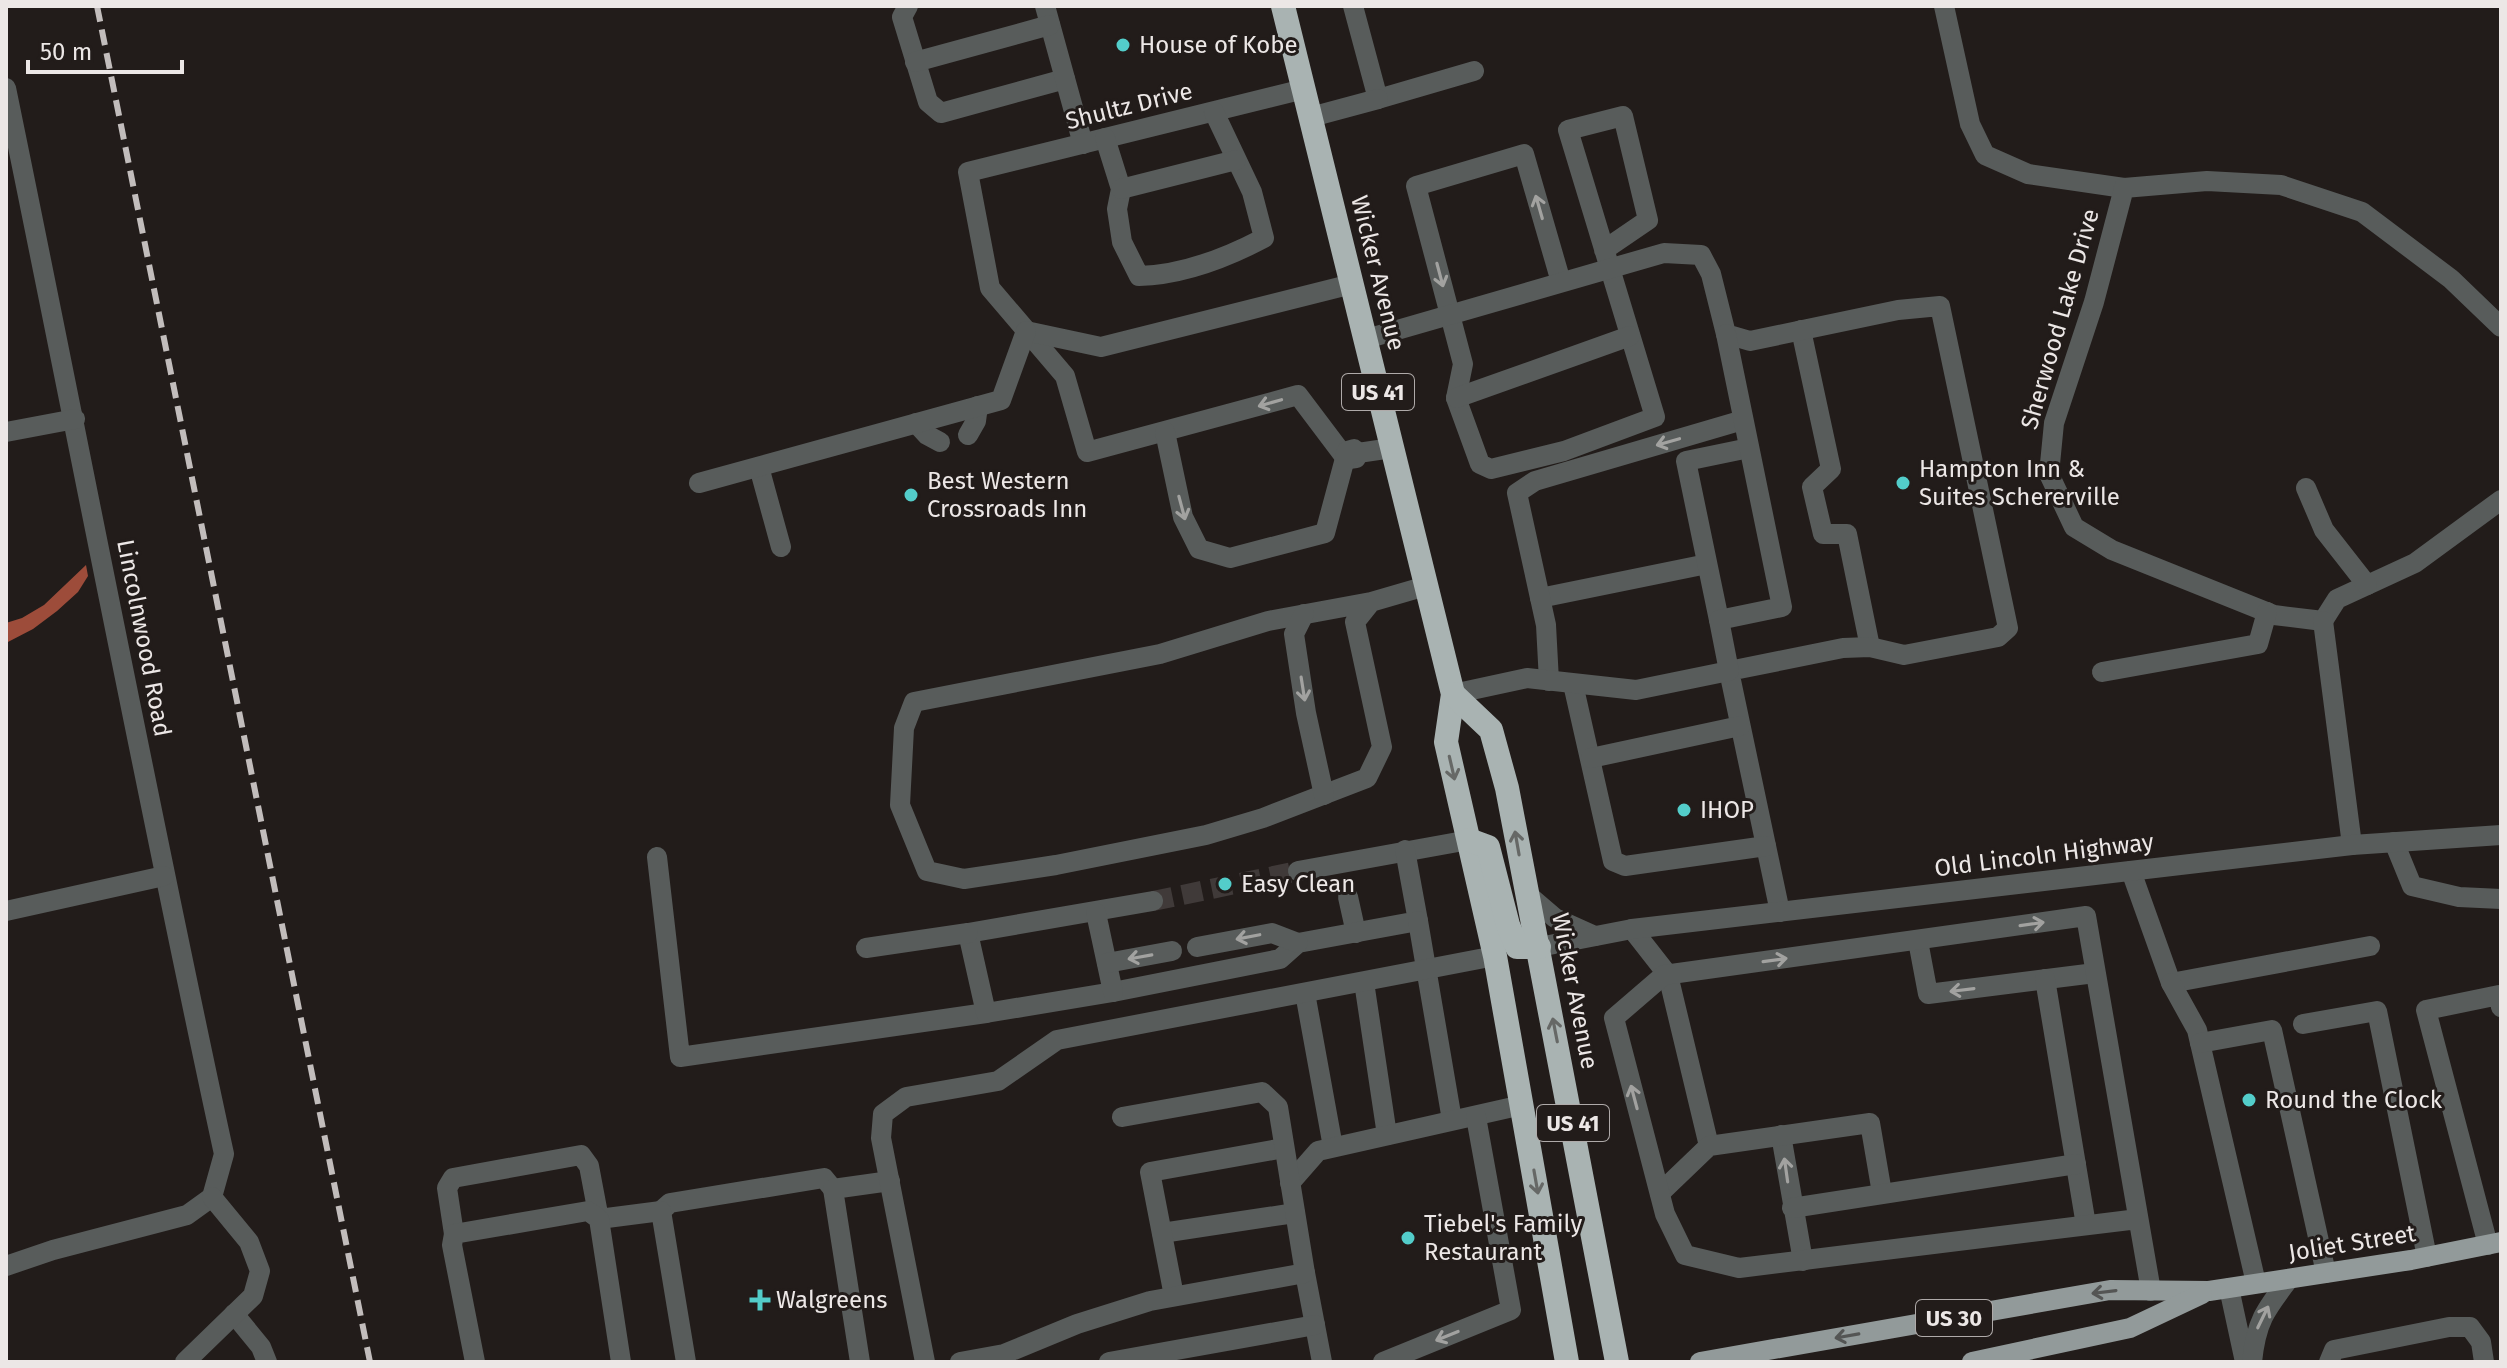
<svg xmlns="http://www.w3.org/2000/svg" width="2507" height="1368" font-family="'Fira Sans',sans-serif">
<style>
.water{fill:#9d4c3a}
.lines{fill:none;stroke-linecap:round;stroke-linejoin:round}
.minor-tunnel{stroke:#403a39;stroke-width:20;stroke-dasharray:20 10;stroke-linecap:butt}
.minor{stroke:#585c5b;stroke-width:20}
.major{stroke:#929a9a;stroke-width:20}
.highway{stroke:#a9b3b2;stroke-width:24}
.rail{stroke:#c2bdbc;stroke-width:6;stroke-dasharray:16 8;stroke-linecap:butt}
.oneway{stroke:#a2a2a0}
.oneway2{stroke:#666866}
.oneway3{stroke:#545554}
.poi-dot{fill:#53cdca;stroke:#221c1a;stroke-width:3}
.labels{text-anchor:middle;stroke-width:6;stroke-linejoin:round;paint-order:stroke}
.shield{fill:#221c1a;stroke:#afaaa9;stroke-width:2}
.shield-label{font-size:22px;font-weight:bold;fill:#ece7e6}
.poi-label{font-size:24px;fill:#ece7e6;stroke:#221c1a;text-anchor:start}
.street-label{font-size:24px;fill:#ece7e6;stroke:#221c1a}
</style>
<rect width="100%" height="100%" fill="#221c1a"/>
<path class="water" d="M86,565L88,576L78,592L57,611L33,629L6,643V623L22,618L44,605Z"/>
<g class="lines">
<path class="minor-tunnel" d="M1153,901L1298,871"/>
<g class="minor">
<path d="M908,6L902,17L928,102L941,113L1065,79"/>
<path d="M1045,6L1083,144"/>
<path d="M1353,6L1378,99L1474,71"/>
<path d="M1944,6L1970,124L1985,155L2028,174L2124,188"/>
<path d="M915,62L1050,25"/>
<path d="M6,88C79,443 147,800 224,1154L212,1197"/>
<path d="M1304,89L968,172L990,288L1065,376L1087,452L1298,395L1344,456L1349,459L1356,458L1358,453"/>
<path d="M1311,117L1378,99"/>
<path d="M1105,138L1121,189L1117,209L1122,242L1139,276C1183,275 1226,258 1264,238L1252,192L1214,112"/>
<path d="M1121,189L1236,160"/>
<path d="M1561,282L1524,154L1416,186L1463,364L1456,398L1480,464L1491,469L1564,451L1655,417L1568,130L1623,116L1648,220L1604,250"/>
<path d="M2501,327L2451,279L2362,212L2281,185L2207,181L2124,188L2094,302L2054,423L2049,474L2074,527L2112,550L2274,615L2323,621L2337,599L2415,563L2501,500"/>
<path d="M1801,330L1831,469L1812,487L1823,534H1847L1870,647"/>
<path d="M1026,331L1101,347L1352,284"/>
<path d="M1366,339L1664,253L1701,255L1711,274L1726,334L1750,341L1898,310L1940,306L2008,628L1998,637L1904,655L1870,647L1843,648L1729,671L1780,912"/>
<path d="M1456,398L1630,336"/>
<path d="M916,423L927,435L940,442"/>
<path d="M6,432L75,419"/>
<path d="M1165,432L1183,517L1199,549L1230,558L1325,533L1347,451L1354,449L1358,453L1392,448"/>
<path d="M968,435L976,421L978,406"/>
<path d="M759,467L781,547"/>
<path d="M699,483L1001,400L1026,331"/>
<path d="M2306,488L2324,530L2367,585"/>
<path d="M1540,598L1707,564"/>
<path d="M1371,602L1268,621L1160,654L914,702L904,728L900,805L927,871L964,879L1056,865L1206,835L1263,818L1367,778L1382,747L1355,622L1371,602L1426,586"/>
<path d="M1304,614L1294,634L1306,713L1324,795"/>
<path d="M1719,620L1686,461L1749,448"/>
<path d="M2323,621L2352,845"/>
<path d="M2102,672L2258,644L2267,612"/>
<path d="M1549,681L1546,625L1517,493L1535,481L1743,420"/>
<path d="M1573,684L1613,861L1625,866L1766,846"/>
<path d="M1453,694L1527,678L1636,690L1729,671L1719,620L1782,607L1726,334"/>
<path d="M1591,758L1740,726"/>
<path d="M2394,842L2412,886L2459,897L2501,899"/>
<path d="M657,857L680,1057L986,1013"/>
<path d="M1298,871L1469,840"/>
<path d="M2131,871L2171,983L2370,946"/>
<path d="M1527,894L1555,918L1595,936"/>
<path d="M1348,897L1356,933"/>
<path d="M1153,901L968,933L986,1013L1113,992L1280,959L1298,943L1418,921L1405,850"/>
<path d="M6,911L164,876"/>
<path d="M1096,913L1113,992"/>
<path d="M1418,921L1452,1120"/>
<path d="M1632,929L1668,975L1709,1146"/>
<path d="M1918,941L1928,994L2095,973"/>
<path d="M1197,947L1272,933L1298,943"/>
<path d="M1539,947L1632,929L2352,845L2501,835"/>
<path d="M866,948L968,933"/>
<path d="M1107,963L1172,951"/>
<path d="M2045,979L2086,1225"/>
<path d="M1364,982L1387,1135"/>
<path d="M2171,983L2197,1030L2256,1283"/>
<path d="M1305,993L1333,1147"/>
<path d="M2303,1024L2377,1011L2427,1257"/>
<path d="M2200,1043L2272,1030L2326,1273"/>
<path d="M1781,1135L1803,1261"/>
<path d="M1290,1183L1318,1151L1522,1105"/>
<path d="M1660,1193L1709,1146L1870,1123L1882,1193"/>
<path d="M1792,1208L2076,1164"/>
<path d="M661,1211L670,1203L824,1178L833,1189"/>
<path d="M2138,1219L1739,1268L1685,1255L1665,1214L1614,1018L1664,975L2086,916C2107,1041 2129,1166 2151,1291"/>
<path d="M1162,1233L1295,1213"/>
<path d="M454,1234L447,1188L453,1178L581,1155L589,1166L599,1219L661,1211L686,1362"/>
<path d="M2488,1245L2426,1010L2499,995L2501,1007"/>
<path d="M6,1266L53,1250L187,1215L212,1197"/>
<path d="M1305,1273L1322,1362"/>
<path d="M2229,1288L2245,1362"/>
<path d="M1174,1296L1150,1172L1284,1148"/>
<path d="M234,1314L261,1347L267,1362"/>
<path d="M185,1362L253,1296L260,1271L249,1242L212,1197"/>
<path d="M475,1362L452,1245L454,1234L588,1211L599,1219L621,1362"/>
<path d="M860,1362L833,1189L890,1181"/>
<path d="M925,1362L881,1138L883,1114L906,1097L998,1081L1057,1040L1495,956"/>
<path d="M960,1362L1004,1354L1077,1324L1150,1301L1305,1273L1278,1107L1262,1092L1122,1117"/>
<path d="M1109,1362L1315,1325"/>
<path d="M1383,1362L1511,1310L1476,1117"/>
<path d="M2252,1362C2256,1322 2265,1310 2289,1279"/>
<path d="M2329,1362L2334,1350L2449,1327H2470L2481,1342L2484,1362"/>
</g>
<g class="major">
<path d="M1700,1362L2110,1290L2209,1291L2411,1260L2501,1242"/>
<path d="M1972,1362L2130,1328L2202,1294"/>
</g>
<g class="highway">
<path d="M1283,6L1453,694L1446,742L1495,956L1567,1362"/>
<path d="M1453,694L1491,730L1507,788L1617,1362"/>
<path d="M1469,840L1488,847L1508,925L1517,947H1539"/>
</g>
<path class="rail" d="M97,6L370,1362"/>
</g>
<defs><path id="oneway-shaft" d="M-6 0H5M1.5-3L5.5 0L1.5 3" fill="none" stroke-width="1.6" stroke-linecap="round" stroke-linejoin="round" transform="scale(2)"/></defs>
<g class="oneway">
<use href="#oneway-shaft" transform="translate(1539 207) rotate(-106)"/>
<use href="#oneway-shaft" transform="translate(1440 275) rotate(75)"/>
<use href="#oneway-shaft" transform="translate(1270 403) rotate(164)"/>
<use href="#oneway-shaft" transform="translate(1668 442) rotate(164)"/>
<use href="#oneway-shaft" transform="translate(1182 508) rotate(75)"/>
<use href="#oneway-shaft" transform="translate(1303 689) rotate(81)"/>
<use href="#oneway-shaft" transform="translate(2032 924) rotate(-8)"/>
<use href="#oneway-shaft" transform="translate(1248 937) rotate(169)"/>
<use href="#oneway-shaft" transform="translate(1140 957) rotate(170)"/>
<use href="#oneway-shaft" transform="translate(1775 960) rotate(-8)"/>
<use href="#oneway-shaft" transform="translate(1962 990) rotate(173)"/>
<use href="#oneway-shaft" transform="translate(1634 1097) rotate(-105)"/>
<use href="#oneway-shaft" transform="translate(1786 1170) rotate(-98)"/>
<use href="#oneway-shaft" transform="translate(2263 1317) rotate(-64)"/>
<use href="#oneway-shaft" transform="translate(1447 1336) rotate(158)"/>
</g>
<g class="oneway2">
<use href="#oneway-shaft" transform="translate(1452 768) rotate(77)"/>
<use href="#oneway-shaft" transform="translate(1517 843) rotate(-100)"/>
<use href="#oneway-shaft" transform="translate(1555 1030) rotate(-101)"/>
<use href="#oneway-shaft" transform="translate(1536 1182) rotate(80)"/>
</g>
<g class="oneway3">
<use href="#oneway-shaft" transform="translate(2104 1292) rotate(173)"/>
<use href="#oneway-shaft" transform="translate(1847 1336) rotate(170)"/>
</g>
<g class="poi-dot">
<circle cx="1123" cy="45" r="8"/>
<circle cx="1903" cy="483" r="8"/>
<circle cx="911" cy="495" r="8"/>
<circle cx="1684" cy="810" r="8"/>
<circle cx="1225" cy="884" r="8"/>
<circle cx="2249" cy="1100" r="8"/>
<circle cx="1408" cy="1238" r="8"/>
<path d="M756 1288h8v8h8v8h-8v8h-8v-8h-8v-8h8z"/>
</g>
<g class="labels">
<g class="shield">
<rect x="1342" y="374" width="72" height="36" rx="6"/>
<rect x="1537" y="1105" width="72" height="36" rx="6"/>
<rect x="1916" y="1300" width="76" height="36" rx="6"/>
</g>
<g class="shield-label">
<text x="1378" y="400">US 41</text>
<text x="1573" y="1131">US 41</text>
<text x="1954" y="1326">US 30</text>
</g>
<g class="poi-label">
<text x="1139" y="53">House of Kobe</text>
<text x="1919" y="477">Hampton Inn &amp;<tspan x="1919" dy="28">Suites Schererville</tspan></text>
<text x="927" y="489">Best Western<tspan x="927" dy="28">Crossroads Inn</tspan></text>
<text x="1700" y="818">IHOP</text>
<text x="1241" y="892">Easy Clean</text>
<text x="2265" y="1108">Round the Clock</text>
<text x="1424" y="1232">Tiebel's Family<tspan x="1424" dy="28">Restaurant</tspan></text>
<text x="776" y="1308">Walgreens</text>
</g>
<g class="street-label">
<text transform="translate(1129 106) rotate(-14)" y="8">Shultz Drive</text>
<text transform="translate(1378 273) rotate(76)" y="8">Wicker Avenue</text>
<text transform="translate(2060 319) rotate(-74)" y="8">Sherwood Lake Drive</text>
<text transform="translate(144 638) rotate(79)" y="8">Lincolnwood Road</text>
<text transform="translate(2044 855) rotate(-7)" y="8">Old Lincoln Highway</text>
<text transform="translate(1575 991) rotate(79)" y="8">Wicker Avenue</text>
<text transform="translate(2352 1243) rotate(-9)" y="8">Joliet Street</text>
</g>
</g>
<rect width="2507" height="1368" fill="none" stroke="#ece7e6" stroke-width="16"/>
<path d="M28 60v12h154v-12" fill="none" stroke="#ece7e6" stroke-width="4"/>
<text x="40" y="60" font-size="24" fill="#ece7e6" stroke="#221c1a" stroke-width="6" paint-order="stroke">50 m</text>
</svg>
